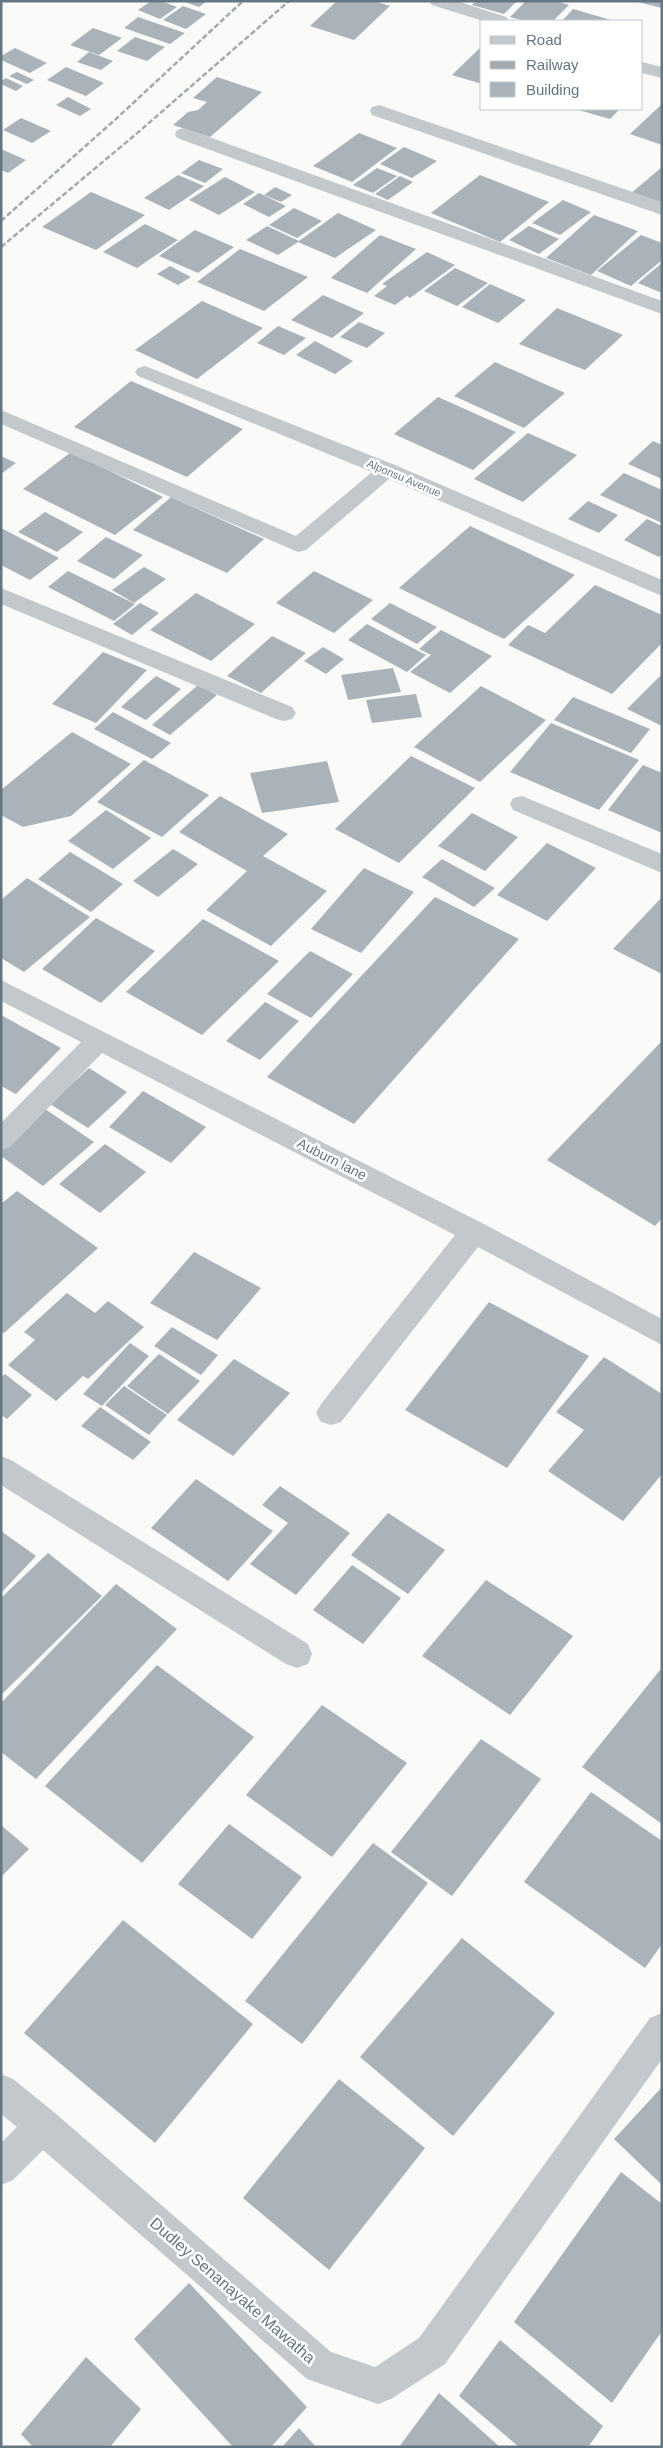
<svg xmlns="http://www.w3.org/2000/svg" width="663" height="2448" font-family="Helvetica,sans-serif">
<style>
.building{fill:#aab3b9}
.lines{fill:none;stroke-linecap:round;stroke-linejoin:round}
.street{fill:#c3c8cc;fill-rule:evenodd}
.rail{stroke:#a2aab0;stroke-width:2.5;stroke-dasharray:5.5 2.5;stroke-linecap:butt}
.labels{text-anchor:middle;stroke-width:5;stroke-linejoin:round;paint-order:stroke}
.far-street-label{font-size:11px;fill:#657683;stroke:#fff}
.street-label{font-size:14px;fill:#657683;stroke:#fff}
.near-street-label{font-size:16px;fill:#657683;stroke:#fff}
</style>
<rect width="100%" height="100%" fill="#fafaf8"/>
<g class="building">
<path d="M151,1H161L177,7L160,19L138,10Z"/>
<path d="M182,1H207L199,7Z"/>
<path d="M337,1H374L390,6L354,40L310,26Z"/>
<path d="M476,1H517L504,14L472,5Z"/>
<path d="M526,1H556L569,5L553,21H525L510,17Z"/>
<path d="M639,1H662V8L638,2Z"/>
<path d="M183,6L206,14L186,29L163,20Z"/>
<path d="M573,9L611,20L562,21Z"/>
<path d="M138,17L185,33L170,44L124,28Z"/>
<path d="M93,28L122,38L99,55L70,45Z"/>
<path d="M135,37L165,47L147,61L117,51Z"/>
<path d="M482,46V84L452,75Z"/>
<path d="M15,48L47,63L30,73L1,60V56Z"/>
<path d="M89,52L113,61L101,70L77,62Z"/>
<path d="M66,67L104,83L86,96L47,80Z"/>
<path d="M17,72L34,80L27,84L9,76Z"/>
<path d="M217,77L262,92L210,137L173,125L188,112L198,110L207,102L193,98Z"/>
<path d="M6,78L23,86L16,91L1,84V81Z"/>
<path d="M68,97L91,109L80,116L56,105Z"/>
<path d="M662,104V145L630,134Z"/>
<path d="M575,109H620L610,119Z"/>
<path d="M21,118L51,131L32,143L3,130Z"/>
<path d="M359,133L397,148L352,182L313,166Z"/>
<path d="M404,147L437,161L412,178L380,164Z"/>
<path d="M1,149L26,160L8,173L1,170Z"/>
<path d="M199,160L223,169L205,183L181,173Z"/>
<path d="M662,167V206L630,194Z"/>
<path d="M377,168L397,176L373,193L353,185Z"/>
<path d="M178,175L204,186L169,210L144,198Z"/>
<path d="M480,175L549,202L500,242L431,213Z"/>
<path d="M400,176L413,182L388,200L375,194Z"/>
<path d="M225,177L255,192L219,215L189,200Z"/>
<path d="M275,187L292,195L281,202L264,195Z"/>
<path d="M91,192L145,215L96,250L42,227Z"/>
<path d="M259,193L286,206L269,217L243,204Z"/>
<path d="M563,200L591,212L560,235L532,223Z"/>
<path d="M294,208L322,221L297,238L269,225Z"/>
<path d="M338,213L376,230L335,258L298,242L278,255L246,240L267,226L299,241Z"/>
<path d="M594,215L638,231L591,275L546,258Z"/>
<path d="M145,224L178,240L137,268L103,252Z"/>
<path d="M529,226L559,239L539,254L509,240Z"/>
<path d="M195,230L234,247L198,273L159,256Z"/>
<path d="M380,235L416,249L367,293L331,278Z"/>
<path d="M641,235L662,243V260L631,286L597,271Z"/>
<path d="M240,249L308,277L264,311L197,282Z"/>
<path d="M427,252L455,265L410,298L407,296L395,305L374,296L387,286L382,284Z"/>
<path d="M662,263V293L638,283Z"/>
<path d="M170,266L191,277L178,285L157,274Z"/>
<path d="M455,268L488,283L457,306L424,291Z"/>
<path d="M490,284L526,300L498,323L462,307Z"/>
<path d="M323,295L364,313L332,338L291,320Z"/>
<path d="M202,301L263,328L197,379L135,350Z"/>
<path d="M557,308L623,335L585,370L519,344Z"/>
<path d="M359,322L385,333L367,348L340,337Z"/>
<path d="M278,326L306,338L284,355L257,343Z"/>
<path d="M315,341L353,361L335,374L296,355Z"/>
<path d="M495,362L565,393L524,428L454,396Z"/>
<path d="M131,381L243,429L187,477L74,427Z"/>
<path d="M438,397L516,432L473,470L394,434Z"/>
<path d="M528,433L577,455L523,502L474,479Z"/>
<path d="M653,441L662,445V479L628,464Z"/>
<path d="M71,452L163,497L115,535L23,489Z"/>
<path d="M3,457L16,463L1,474V458Z"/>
<path d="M624,473L662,490V523L600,495Z"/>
<path d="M171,497L264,539L227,573L133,530Z"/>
<path d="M588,501L618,515L599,533L568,519Z"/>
<path d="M45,512L83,532L57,552L18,532Z"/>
<path d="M647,519L662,526V554L659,557L624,540Z"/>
<path d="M470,526L575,575L504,639L399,588Z"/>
<path d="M1,528L59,558L30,580L1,565Z"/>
<path d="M106,537L143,555L114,579L77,561Z"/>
<path d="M144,567L166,579L134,603L112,590Z"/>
<path d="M68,571L133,603L135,604L114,621L48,587Z"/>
<path d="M314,571L373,600L334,633L276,603Z"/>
<path d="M595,585L662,615V643L612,694L508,645L528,625L545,633Z"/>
<path d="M196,593L255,624L211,661L150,630Z"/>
<path d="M140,603L159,613L132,635L113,624Z"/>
<path d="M390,603L437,627L417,644L371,619Z"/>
<path d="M367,624L426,655L407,672L348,640Z"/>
<path d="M441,630L492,656L450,693L410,672L431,655L419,649Z"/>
<path d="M272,636L306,653L261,693L227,676Z"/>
<path d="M323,647L344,659L326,674L304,661Z"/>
<path d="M103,652L147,670L96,723L52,704Z"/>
<path d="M393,668L401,692L348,700L341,675Z"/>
<path d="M662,674V726L627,709Z"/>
<path d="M156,676L181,689L146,720L121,707Z"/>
<path d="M198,685L217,695L170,735L152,725Z"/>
<path d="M481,686L546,720L480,782L414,747Z"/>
<path d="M416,694L422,717L372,723L366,700Z"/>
<path d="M573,697L650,729L631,753L554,720Z"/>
<path d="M113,712L171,743L152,759L94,729Z"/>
<path d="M551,723L639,760L599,810L510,772Z"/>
<path d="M72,732L131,764L71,816L23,827L1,815V790Z"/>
<path d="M411,756L475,788L399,863L335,829Z"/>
<path d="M144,760L209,795L162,837L97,802Z"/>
<path d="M327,761L339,802L262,813L250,773Z"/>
<path d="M643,765L662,773V833L608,810Z"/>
<path d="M220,796L288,834L263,856L327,891L271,946L206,910L247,871L179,832Z"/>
<path d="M106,810L151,838L113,869L68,841Z"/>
<path d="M472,813L518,837L485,871L438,846Z"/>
<path d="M547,843L596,868L547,921L497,895Z"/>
<path d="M173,849L198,864L158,897L133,881Z"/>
<path d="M70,852L123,884L91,912L38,879Z"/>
<path d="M442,859L495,888L474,907L422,877Z"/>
<path d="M364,868L414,892L361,953L311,929Z"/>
<path d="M27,878L90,917L24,972L1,958V900Z"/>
<path d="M435,897L519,939L354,1124L267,1077Z"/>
<path d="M662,897V974L613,949Z"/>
<path d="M96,918L155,951L101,1003L42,969Z"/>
<path d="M203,919L279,961L202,1035L126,992Z"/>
<path d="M310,951L353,974L311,1018L267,994Z"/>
<path d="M265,1002L299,1021L260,1060L226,1041Z"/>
<path d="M1,1015L61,1048L16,1094L1,1086Z"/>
<path d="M662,1041V1218L655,1226L547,1160Z"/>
<path d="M89,1068L127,1092L88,1128L50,1104Z"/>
<path d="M143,1091L206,1127L171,1163L109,1127Z"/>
<path d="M45,1109L94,1142L43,1186L1,1156V1146Z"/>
<path d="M105,1144L146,1172L100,1213L59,1184Z"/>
<path d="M17,1191L98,1248L4,1333L1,1331V1204Z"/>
<path d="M194,1252L261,1288L217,1340L150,1303Z"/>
<path d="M67,1293L95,1313L108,1301L144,1327L88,1379L83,1376L56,1401L8,1365L35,1340L24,1332Z"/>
<path d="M489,1302L589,1356L507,1468L405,1410Z"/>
<path d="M172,1327L218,1355L201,1375L154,1346Z"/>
<path d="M130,1343L149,1356L102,1406L83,1394Z"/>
<path d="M159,1354L200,1381L168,1414L127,1386Z"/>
<path d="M604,1357L662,1394V1474L623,1521L548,1471L584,1430L556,1412Z"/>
<path d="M234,1359L290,1393L233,1456L177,1420Z"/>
<path d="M5,1374L32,1395L7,1419L1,1415V1377Z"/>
<path d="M124,1386L167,1415L149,1435L105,1405Z"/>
<path d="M100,1407L151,1442L133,1460L81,1426Z"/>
<path d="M196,1479L273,1531L228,1581L151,1528Z"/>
<path d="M280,1486L350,1533L296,1595L250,1564L288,1523L262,1505Z"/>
<path d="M388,1513L445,1550L408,1594L351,1555Z"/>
<path d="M1,1531L36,1556L1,1593Z"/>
<path d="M48,1553L102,1596L1,1695V1598Z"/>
<path d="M352,1565L401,1598L363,1644L313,1610Z"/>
<path d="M486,1580L573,1636L510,1715L422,1656Z"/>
<path d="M116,1584L177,1629L36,1779L1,1752V1703Z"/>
<path d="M157,1665L254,1737L142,1863L45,1786Z"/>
<path d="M660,1670L662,1671V1824L582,1767Z"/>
<path d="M322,1705L407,1763L332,1857L246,1795Z"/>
<path d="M481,1739L541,1779L452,1896L391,1852Z"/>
<path d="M591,1792L662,1841V1944L645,1968L524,1882Z"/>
<path d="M229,1824L302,1877L252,1939L178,1884Z"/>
<path d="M1,1825L29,1849L1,1877Z"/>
<path d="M373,1843L428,1883L302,2044L245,2001Z"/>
<path d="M123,1920L253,2024L155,2143L24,2033Z"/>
<path d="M462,1938L555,2013L453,2136L360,2057Z"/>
<path d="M339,2079L425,2148L329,2270L243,2198Z"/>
<path d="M662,2087V2185L614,2139Z"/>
<path d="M621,2172L662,2204V2331L612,2403L514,2322Z"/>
<path d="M189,2283L307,2407L271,2447H233L134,2339Z"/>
<path d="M500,2340L603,2426L588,2447H519L459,2396Z"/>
<path d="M86,2357L141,2409L110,2447H33L21,2434Z"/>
<path d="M439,2393L500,2447H399Z"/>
<path d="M299,2428L316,2447H282Z"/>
</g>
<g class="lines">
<g class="street">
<path d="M429,1H457L506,17L509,21H483L432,5Z"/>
<path d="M642,62L662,67V78L642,73Z"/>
<path d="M379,105L662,202V215L372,115L370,111L372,107Z"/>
<path d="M184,128L662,301V314L177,138L175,134L177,130Z"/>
<path d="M145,366L395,465L662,580V596L389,479L306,550L298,552L1,424V410L296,536L372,472L138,376L135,372L138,368Z"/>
<path d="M1,588L292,707L296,713L292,719L284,721L276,719L1,604Z"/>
<path d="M522,796L662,854V873L513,810L510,804L513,798Z"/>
<path d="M1,980L484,1224L662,1319V1345L478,1247L341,1422L331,1425L321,1422L316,1413L321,1404L455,1235L102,1053L10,1147L1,1150V1123L81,1042L1,1001Z"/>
<path d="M1,1456L11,1460L308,1644L312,1654L308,1664L297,1668L286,1664L1,1485Z"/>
<path d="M662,2013V2059L445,2364L391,2399L378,2404L307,2379L43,2150L13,2180L1,2185V2143L17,2127L1,2114V2074L13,2079L55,2113L331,2352L375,2367L419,2338L650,2018Z"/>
</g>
<g class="rail">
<path d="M1,221L117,118L243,1"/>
<path d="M1,247L135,135L289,1"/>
</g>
</g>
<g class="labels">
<g class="far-street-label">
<text transform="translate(404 478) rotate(23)" y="4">Alponsu Avenue</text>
</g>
<g class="street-label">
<text transform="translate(332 1159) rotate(27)" y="5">Auburn lane</text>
</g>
<g class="near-street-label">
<text transform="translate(233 2290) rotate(41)" y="6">Dudley Senanayake Mawatha</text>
</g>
</g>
<rect width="663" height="2448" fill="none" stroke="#657683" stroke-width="5"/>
<rect x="480" y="20" width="162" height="90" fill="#ffffff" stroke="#c1c8cd"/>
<rect x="490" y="36" width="25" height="8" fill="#c3c8cc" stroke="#c1c8cd"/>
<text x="526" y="45" font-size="15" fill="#657683">Road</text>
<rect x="490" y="61" width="25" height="8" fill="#a2aab0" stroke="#c1c8cd"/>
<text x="526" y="70" font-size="15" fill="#657683">Railway</text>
<rect x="490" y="82" width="25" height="15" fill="#aab3b9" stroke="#c1c8cd"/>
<text x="526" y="95" font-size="15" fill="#657683">Building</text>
</svg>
